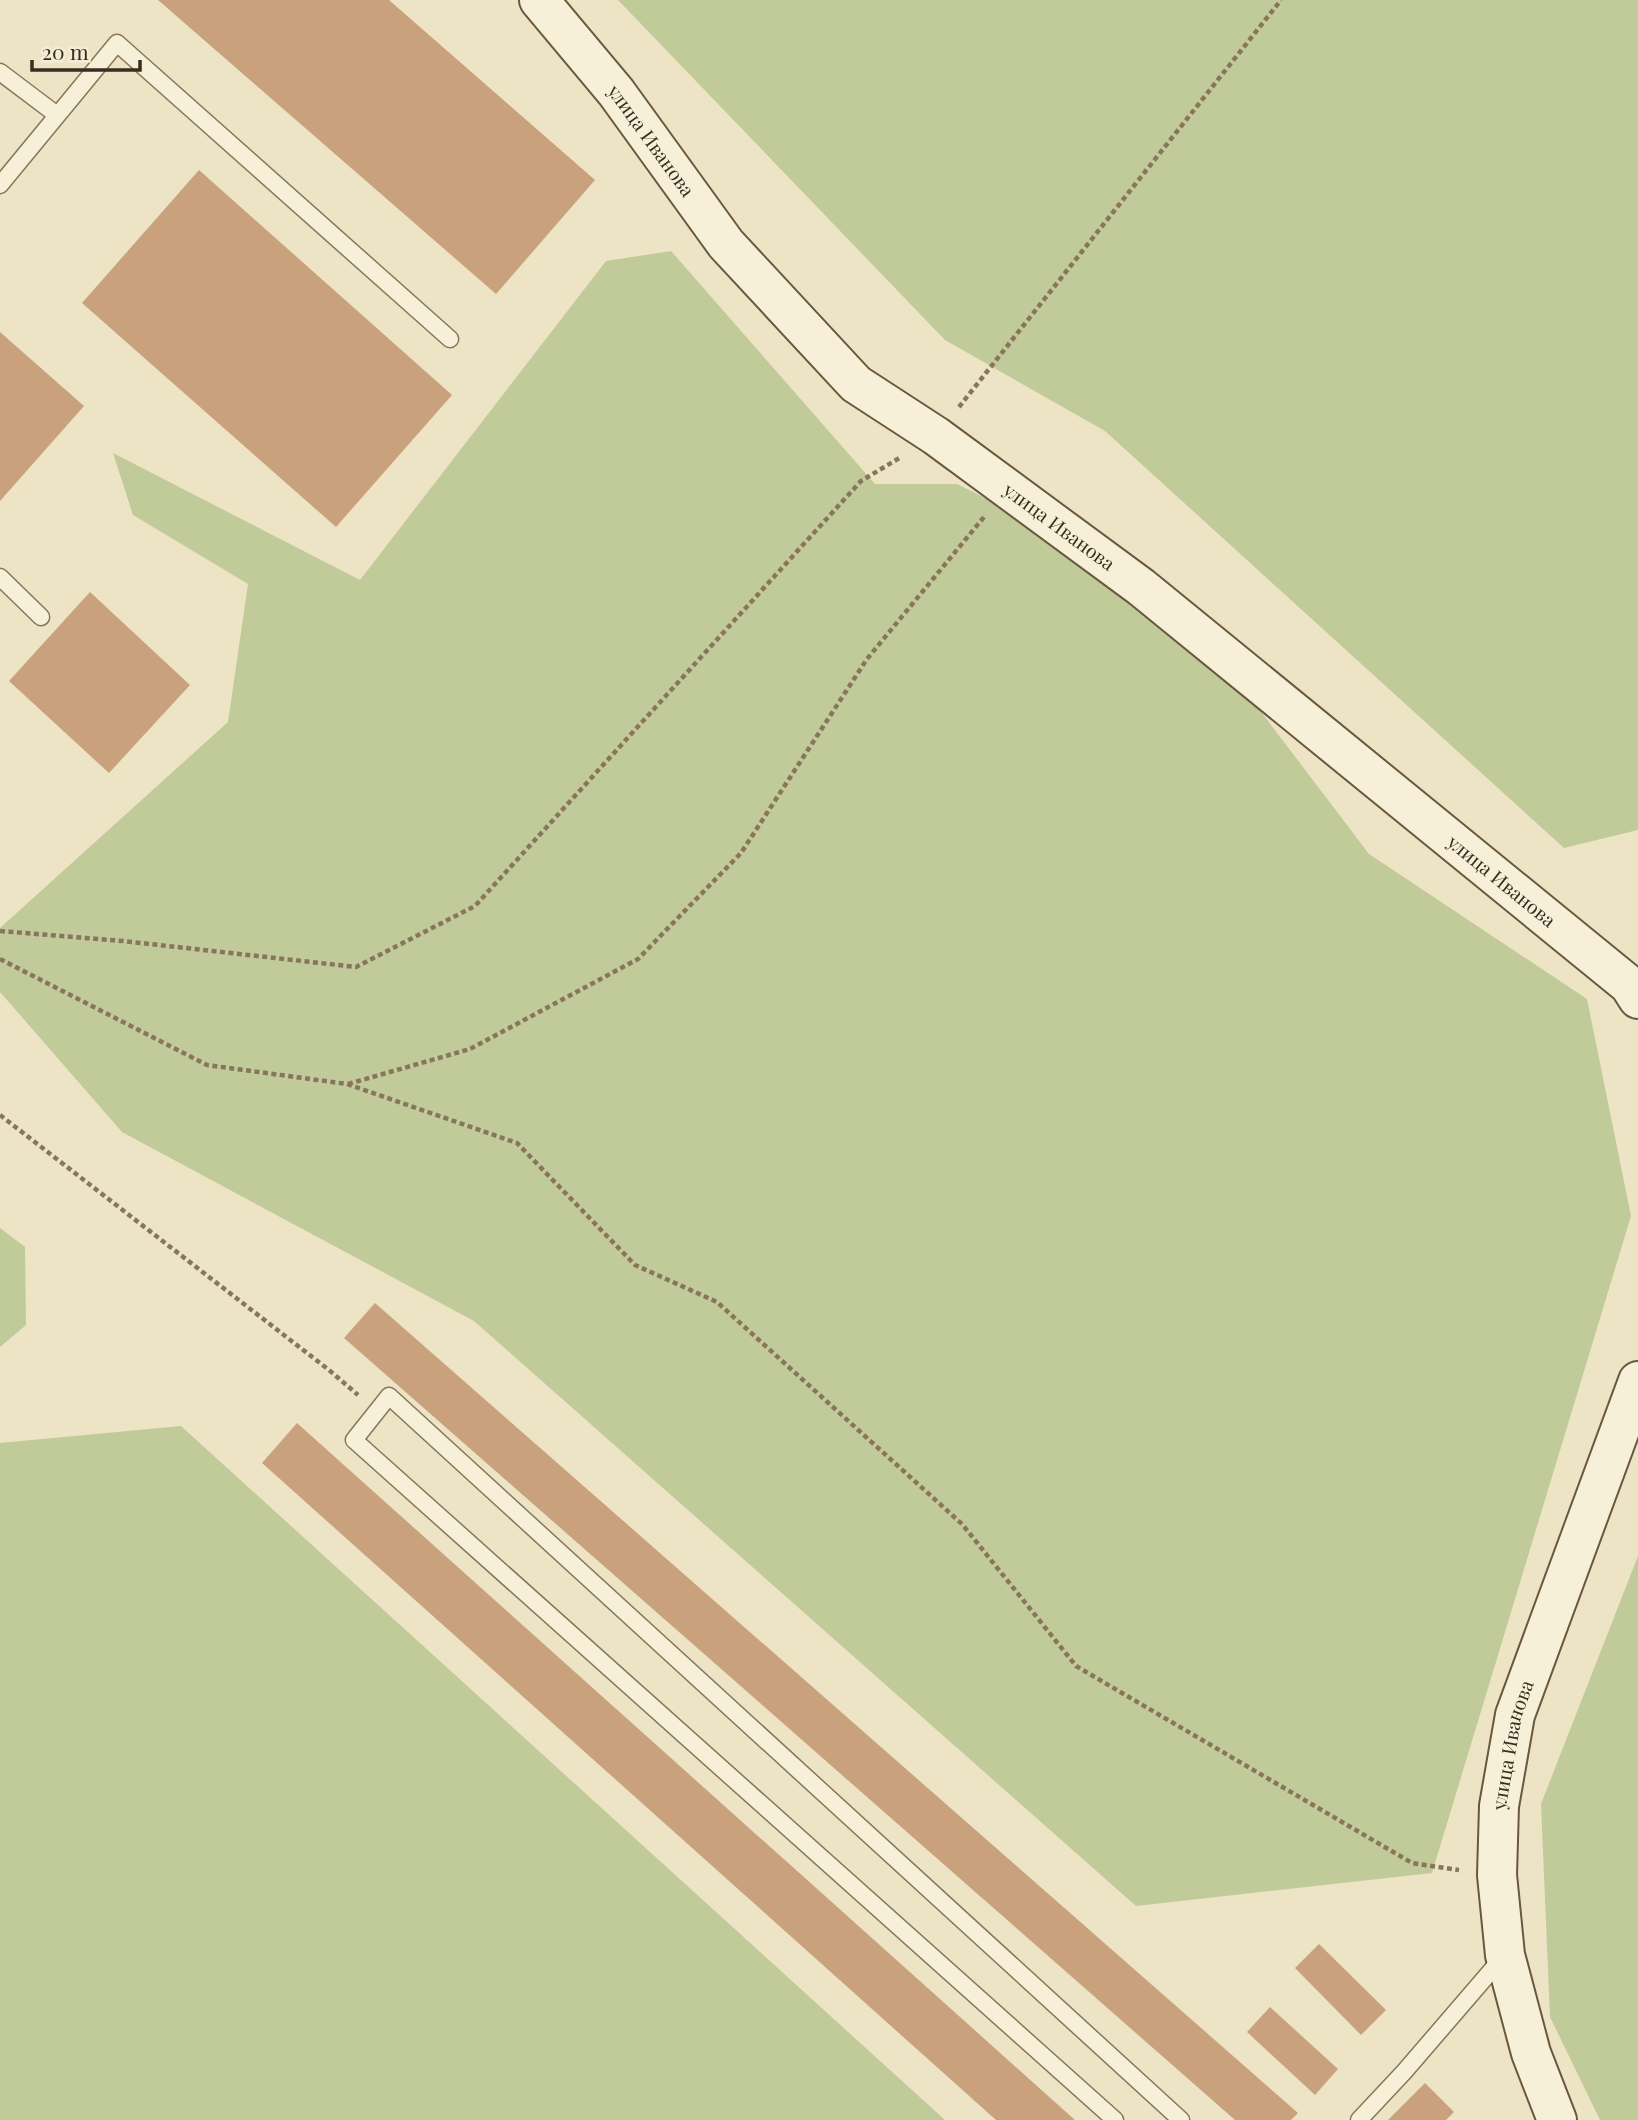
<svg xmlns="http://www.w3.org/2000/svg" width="1638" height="2120" font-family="'Playfair Display',serif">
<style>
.green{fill:#c1ca99}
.building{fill:#c9a27d}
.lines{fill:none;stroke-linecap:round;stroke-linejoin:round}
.lane-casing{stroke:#87765c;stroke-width:19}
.secondary-casing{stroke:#69573f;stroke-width:42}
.path{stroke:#87765c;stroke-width:4.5;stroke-dasharray:5 3.5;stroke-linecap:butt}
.lane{stroke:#f7f0d8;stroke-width:16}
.secondary{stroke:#f7f0d8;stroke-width:38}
.labels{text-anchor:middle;stroke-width:6;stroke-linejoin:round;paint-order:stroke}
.street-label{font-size:19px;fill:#382d1f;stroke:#f4edd5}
</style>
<rect width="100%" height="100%" fill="#ece4c5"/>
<g class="green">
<path d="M618,0H1638V830L1564,848L1105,431L945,340Z"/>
<path d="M671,251L875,484H957L1167,588L1369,854L1587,999L1631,1216L1432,1873L1136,1906L474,1321L122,1132L0,992V928L228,722L248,584L133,515L113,453L360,580L606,261Z"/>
<path d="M0,1228L25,1247L26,1325L0,1347Z"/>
<path d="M181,1426L945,2120H0V1443Z"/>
<path d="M1638,1556V2120H1600L1550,2017L1541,1804Z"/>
</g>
<g class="building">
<path d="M158,0H389L595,180L496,294Z"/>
<path d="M199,170L452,395L336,527L82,303Z"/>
<path d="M0,332L84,406L0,501Z"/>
<path d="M90,592L190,685L109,773L9,681Z"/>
<path d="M375,1303L1298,2113L1291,2120H1235L344,1338Z"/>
<path d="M297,1423L1075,2120H996L262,1463Z"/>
<path d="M1319,1944L1386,2010L1361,2035L1295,1968Z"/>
<path d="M1270,2007L1338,2069L1315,2095L1247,2032Z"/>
<path d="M1425,2083L1454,2112L1446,2120H1388Z"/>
</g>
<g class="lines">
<defs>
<g id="lane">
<path d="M0,72L57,115"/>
<path d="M0,185L117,43L450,339"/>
<path d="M0,577L41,617"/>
<path d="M1115,2120L354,1440L389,1396L1181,2120"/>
<path d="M1359,2120L1404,2072L1503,1957"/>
</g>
<g id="secondary">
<path id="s1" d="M539,0L616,92L726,244L856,384L936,436L1141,587L1629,985L1638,999"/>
<path id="s2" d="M1557,2120L1531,2053L1505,1955L1497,1875L1499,1806L1515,1715L1638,1381"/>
</g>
</defs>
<use href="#lane" class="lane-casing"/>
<use href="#secondary" class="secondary-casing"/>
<g class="path">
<path d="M959,407L1281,0"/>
<path d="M0,931L123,941L356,967L475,906L861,481L901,457"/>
<path d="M0,959L207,1065L347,1084L517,1143L635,1265L717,1302L962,1524L1076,1666L1412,1863L1459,1870"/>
<path d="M348,1084L470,1049L638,959L741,853L867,659L984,517"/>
<path d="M0,1115L329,1370L358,1395"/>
</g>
<use href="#lane" class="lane"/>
<use href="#secondary" class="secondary"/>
</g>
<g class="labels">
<g class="street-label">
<text dy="7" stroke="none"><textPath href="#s1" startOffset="180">улица Иванова</textPath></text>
<text dy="7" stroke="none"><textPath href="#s1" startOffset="747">улица Иванова</textPath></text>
<text dy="7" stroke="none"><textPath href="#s1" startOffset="1314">улица Иванова</textPath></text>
<text dy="7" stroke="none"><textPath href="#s2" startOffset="385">улица Иванова</textPath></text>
</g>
</g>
<path d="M32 60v10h108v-10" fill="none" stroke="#382d1f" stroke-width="3.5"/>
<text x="42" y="60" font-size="21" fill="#382d1f" stroke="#f4edd5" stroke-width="5" paint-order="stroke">20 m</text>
</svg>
